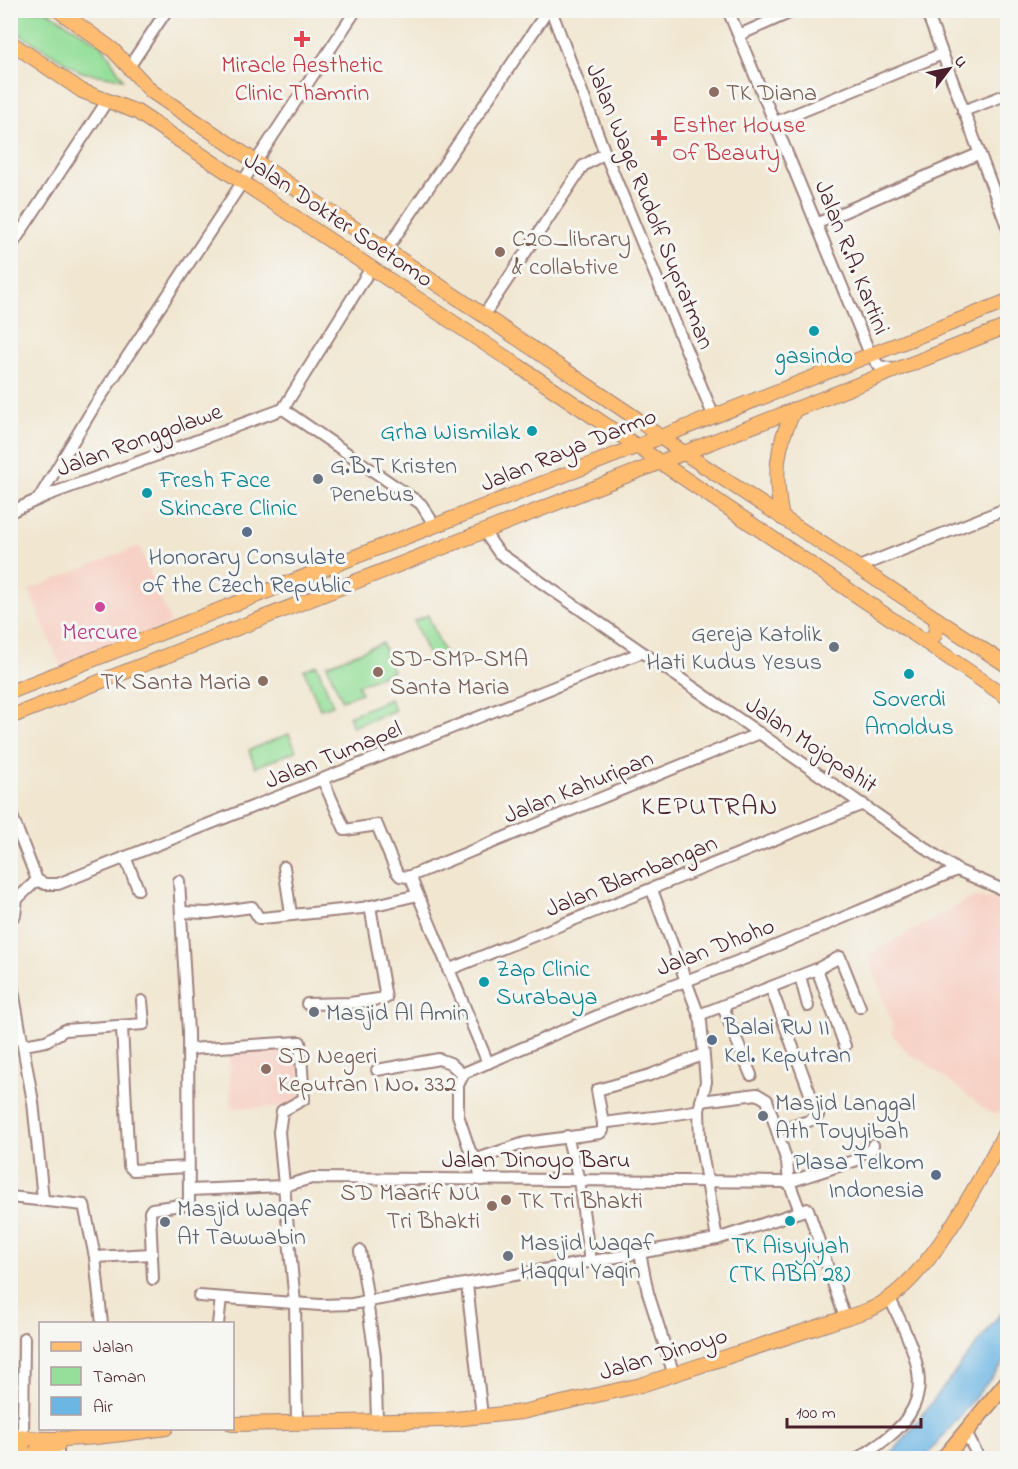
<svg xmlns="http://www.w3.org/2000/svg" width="1018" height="1469" font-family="'Indie Flower',sans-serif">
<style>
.built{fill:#f7d1c6}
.green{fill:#95df9a;stroke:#707f62;stroke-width:1.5}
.water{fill:#6cb6e4;stroke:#5b6a88;stroke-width:1.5}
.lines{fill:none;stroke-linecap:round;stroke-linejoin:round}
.minor-casing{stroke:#9e827e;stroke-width:14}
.major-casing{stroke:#9e827e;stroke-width:16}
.highway-casing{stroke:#9e827e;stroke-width:18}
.minor{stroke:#fff;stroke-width:10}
.major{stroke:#fdbc6f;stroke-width:14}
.highway{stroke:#fdbc6f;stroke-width:15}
.health-dot{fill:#e0444e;stroke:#f6f6f2;stroke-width:2}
.education-dot{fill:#8d6e63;stroke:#f6f6f2;stroke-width:2}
.culture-dot{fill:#0f9aa8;stroke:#f6f6f2;stroke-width:2}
.worship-dot{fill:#6b7280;stroke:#f6f6f2;stroke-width:2}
.service-dot{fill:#5c6f8a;stroke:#f6f6f2;stroke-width:2}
.hotel-dot{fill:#d1479c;stroke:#f6f6f2;stroke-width:2}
.labels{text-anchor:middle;stroke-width:6;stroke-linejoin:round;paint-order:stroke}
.health-label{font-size:24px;fill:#be3a42;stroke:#f6f6f2}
.education-label{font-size:24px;fill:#785e54;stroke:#f6f6f2;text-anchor:start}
.street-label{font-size:24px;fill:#4a1f2b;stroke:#f6f6f2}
.culture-label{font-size:24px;fill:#0d838f;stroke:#f6f6f2}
.worship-label{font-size:24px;fill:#5b616d;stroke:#f6f6f2;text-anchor:start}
.service-label{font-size:24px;fill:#4e5e75;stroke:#f6f6f2}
.hotel-label{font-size:24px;fill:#b23c85;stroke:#f6f6f2}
.quarter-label{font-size:27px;letter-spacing:1.5px;fill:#4a1f2b;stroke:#f6f6f2}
</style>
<rect width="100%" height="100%" fill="#f6f6f2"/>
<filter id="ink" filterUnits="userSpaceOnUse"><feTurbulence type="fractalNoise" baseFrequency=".0167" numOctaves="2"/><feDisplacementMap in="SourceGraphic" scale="12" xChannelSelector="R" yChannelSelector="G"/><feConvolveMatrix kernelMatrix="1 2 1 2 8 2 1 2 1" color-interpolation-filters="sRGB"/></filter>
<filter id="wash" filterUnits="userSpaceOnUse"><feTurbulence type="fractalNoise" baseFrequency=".008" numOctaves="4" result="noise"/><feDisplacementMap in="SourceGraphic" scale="24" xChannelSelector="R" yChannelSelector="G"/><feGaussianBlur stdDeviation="1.35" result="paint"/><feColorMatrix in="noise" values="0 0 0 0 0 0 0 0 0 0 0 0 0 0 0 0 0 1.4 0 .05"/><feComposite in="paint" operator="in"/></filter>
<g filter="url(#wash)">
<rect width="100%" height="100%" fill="#f1e6d0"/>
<g class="built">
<path d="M944,11H989L950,27Z"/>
<path d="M139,546L171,624L61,667L29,590Z"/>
<path d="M974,897L999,900L1007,905V1101L1004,1109L995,1114L989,1112L923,1061L910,1056L891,1032L894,1029L868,955Z"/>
<path d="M299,1042L302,1100L284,1107L231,1108L229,1048Z"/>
</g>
<g class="green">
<path d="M21,11H47L102,45L123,79L81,72L11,29Z"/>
<path d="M428,615L447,660L433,666L414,621Z"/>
<path d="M382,643L393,671L358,685L361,693L342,700L327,665Z"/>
<path d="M317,665L333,705L320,709L304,670Z"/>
<path d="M390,699L395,710L353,727L349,716Z"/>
<path d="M289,734L296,751L255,767L249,750Z"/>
</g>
<path class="water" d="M1007,1305V1359L925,1458H882L896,1449Z"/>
</g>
<g filter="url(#ink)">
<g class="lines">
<defs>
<g id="minor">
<path d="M551,10L605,153L714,417"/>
<path d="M728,10L870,354L879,366L897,370"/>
<path d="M926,10L1008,229"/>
<path d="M739,35L796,10"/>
<path d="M129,67L167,10"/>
<path d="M963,111L1008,94"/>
<path d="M776,122L942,54"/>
<path d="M818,223L978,154"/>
<path d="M10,248L107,101"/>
<path d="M387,249L548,10"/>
<path d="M484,315L583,166L605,153"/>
<path d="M283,409L421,504L435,526"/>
<path d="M283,409L371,268"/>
<path d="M39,498L92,410L356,10"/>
<path d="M10,512L48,495L283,409"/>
<path d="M485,533L499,553L957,870L1008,892"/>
<path d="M859,567L1008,508"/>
<path d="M323,780L345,830L377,825L396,871L400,876L408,877L760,733"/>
<path d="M10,811L37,880L45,884H58L640,653"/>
<path d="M125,857L138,889"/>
<path d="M284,867L291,914"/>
<path d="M410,876L488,1063"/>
<path d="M652,890L701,1021L706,1082L699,1110L700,1141L717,1239"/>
<path d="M181,912L208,913L252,907L259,918H262L362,908L418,895"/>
<path d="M10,919L15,915L17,899L37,880"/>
<path d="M817,969L845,1046"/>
<path d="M448,970L863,804"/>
<path d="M10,974L33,1102L43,1199"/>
<path d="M800,976L808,1006"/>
<path d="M771,988L818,1115L809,1121L777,1130"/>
<path d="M307,1004L350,1003L386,998L370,906"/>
<path d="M723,1007L751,1075"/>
<path d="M699,1015L817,969L840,957L860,1007"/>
<path d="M122,1027L129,1166L133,1170L188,1167"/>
<path d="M24,1045L46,1041L65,1030L144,1024L142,1001"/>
<path d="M189,1049L300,1042L304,1099L282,1111L279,1132L295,1303L297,1422"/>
<path d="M377,1070L439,1059L450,1063L462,1074"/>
<path d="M701,1101L757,1094L767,1100L787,1162L789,1182L800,1211"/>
<path d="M603,1123L597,1090L650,1075L702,1055"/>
<path d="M567,1136L579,1180L590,1262"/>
<path d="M477,1159L525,1143L600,1133L603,1130V1123C636,1118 667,1117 699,1110"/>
<path d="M481,1180L477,1160L470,1151L458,1115V1085L464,1073L630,1002L749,957L957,870"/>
<path d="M189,1190L284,1186L312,1178L789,1182L857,1160L858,1155L871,1150L873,1145"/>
<path d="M10,1197L84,1205L95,1257L102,1324"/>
<path d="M360,1251L368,1301"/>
<path d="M640,1253L648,1293L674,1375"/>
<path d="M95,1257L152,1254"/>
<path d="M153,1279L150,1212L152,1209L189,1204L188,1032L179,881"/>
<path d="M467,1285L482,1416"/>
<path d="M199,1296L320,1305L352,1304L717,1239L808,1209L845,1318"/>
<path d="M367,1301L375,1356L377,1420"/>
<path d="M218,1324L221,1298"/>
<path d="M966,1433L979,1458"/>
<path d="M23,1438L24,1338"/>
<path d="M58,1446V1458"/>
<path d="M858,1458C940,1409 927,1375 890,1299"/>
</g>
<g id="major">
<path d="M58,10L113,50L151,91L637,419L660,437L1008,666"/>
<path d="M10,42L82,91L137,112L526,371L1008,698"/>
<path d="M782,518C774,478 775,445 795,409"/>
<path d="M925,642L935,635L937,619"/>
<path d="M10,692L1008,301"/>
<path d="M10,717L1008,326"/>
<path d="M232,1424L445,1420L522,1412L641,1385L869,1310C927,1286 979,1181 1008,1127"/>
<path d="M10,1436C61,1444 116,1435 166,1428"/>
<path d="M22,1458L23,1438"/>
<path d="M33,1458C35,1446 47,1447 58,1445"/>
</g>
<path id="highway" d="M944,1458L1008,1381"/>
</defs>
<use href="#minor" class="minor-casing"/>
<use href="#major" class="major-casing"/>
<use href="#highway" class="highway-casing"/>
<use href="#minor" class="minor"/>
<use href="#major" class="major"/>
<use href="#highway" class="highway"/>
</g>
</g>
<g class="health-dot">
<path d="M299 30h6v6h6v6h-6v6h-6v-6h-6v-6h6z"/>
<path d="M656 129h6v6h6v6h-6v6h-6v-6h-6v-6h6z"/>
</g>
<g class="education-dot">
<circle cx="714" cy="92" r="6"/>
<circle cx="500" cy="252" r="6"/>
<circle cx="378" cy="672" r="6"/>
<circle cx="263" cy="681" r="6"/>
<circle cx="266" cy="1069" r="6"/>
<circle cx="506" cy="1200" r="6"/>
<circle cx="492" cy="1206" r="6"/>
</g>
<g class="culture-dot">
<circle cx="814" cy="331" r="6"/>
<circle cx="532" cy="431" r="6"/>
<circle cx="147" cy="493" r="6"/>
<circle cx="909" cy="674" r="6"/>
<circle cx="484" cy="982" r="6"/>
<circle cx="790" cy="1221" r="6"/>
</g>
<g class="worship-dot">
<circle cx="318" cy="479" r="6"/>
<circle cx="834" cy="647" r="6"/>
<circle cx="314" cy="1012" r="6"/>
<circle cx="763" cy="1116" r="6"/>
<circle cx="165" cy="1222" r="6"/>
<circle cx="508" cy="1256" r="6"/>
</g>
<g class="service-dot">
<circle cx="247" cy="532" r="6"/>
<circle cx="712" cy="1040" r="6"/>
<circle cx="936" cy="1175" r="6"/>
</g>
<circle class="hotel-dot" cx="100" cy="607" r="6"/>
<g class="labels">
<g class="health-label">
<text x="302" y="72">Miracle Aesthetic<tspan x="302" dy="28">Clinic Thamrin</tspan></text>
<text x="672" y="132" text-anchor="start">Esther House<tspan x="672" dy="28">Of Beauty</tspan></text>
</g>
<g class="education-label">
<text x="726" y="100">TK Diana</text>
<text x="512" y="246">C2O_library<tspan x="512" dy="28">&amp; collabtive</tspan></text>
<text x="390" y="666">SD-SMP-SMA<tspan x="390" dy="28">Santa Maria</tspan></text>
<text x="251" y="689" text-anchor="end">TK Santa Maria</text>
<text x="278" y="1063">SD Negeri<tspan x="278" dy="28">Keputran I No. 332</tspan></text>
<text x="480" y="1200" text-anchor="end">SD Maarif NU<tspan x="480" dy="28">Tri Bhakti</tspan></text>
<text x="518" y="1208">TK Tri Bhakti</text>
</g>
<g class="street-label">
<text transform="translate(651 206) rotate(68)" y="8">Jalan Wage Rudolf Supratman</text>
<text transform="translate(339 219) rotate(34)" y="8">Jalan Dokter Soetomo</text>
<text transform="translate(853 257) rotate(68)" y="8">Jalan R.A. Kartini</text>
<text transform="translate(139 439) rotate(-20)" y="8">Jalan Ronggolawe</text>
<text transform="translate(568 449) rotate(-22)" y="8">Jalan Raya Darmo</text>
<text transform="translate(812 744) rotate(34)" y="8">Jalan Mojopahit</text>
<text transform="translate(333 754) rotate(-22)" y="8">Jalan Tumapel</text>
<text transform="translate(578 786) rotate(-22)" y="8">Jalan Kahuripan</text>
<text transform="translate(631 875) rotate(-22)" y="8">Jalan Blambangan</text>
<text transform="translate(715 946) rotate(-21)" y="8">Jalan Dhoho</text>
<text x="536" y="1167">Jalan Dinoyo Baru</text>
<text transform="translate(663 1353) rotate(-17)" y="8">Jalan Dinoyo</text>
</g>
<g class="culture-label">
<text x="814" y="363">gasindo</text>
<text x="520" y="439" text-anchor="end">Grha Wismilak</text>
<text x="159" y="487" text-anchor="start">Fresh Face<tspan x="159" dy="28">Skincare Clinic</tspan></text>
<text x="909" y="706">Soverdi<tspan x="909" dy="28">Arnoldus</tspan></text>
<text x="496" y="976" text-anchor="start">Zap Clinic<tspan x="496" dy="28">Surabaya</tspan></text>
<text x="790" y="1253">TK Aisyiyah<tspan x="790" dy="28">(TK ABA 28)</tspan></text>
</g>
<g class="worship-label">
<text x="330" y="473">G.B.T Kristen<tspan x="330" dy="28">Penebus</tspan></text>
<text x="822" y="641" text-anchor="end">Gereja Katolik<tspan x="822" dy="28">Hati Kudus Yesus</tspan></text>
<text x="326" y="1020">Masjid Al Amin</text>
<text x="775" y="1110">Masjid Langgal<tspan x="775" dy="28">Ath Toyyibah</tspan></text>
<text x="177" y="1216">Masjid Waqaf<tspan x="177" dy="28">At Tawwabin</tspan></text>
<text x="520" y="1250">Masjid Waqaf<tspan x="520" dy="28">Haqqul Yaqin</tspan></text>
</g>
<g class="service-label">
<text x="247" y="564">Honorary Consulate<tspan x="247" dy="28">of the Czech Republic</tspan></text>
<text x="724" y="1034" text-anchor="start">Balai RW II<tspan x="724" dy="28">Kel. Keputran</tspan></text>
<text x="924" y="1169" text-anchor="end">Plasa Telkom<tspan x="924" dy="28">Indonesia</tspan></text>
</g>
<g class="hotel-label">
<text x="100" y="639">Mercure</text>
</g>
<g class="quarter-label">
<text x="710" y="814">KEPUTRAN</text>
</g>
</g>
<rect width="1018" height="1469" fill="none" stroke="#f6f6f2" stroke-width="36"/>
<rect x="39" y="1322" width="195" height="108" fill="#f6f6f2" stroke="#b1a0a2" stroke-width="1.5"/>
<rect x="51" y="1342" width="30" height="9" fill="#fdbc6f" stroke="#b1a0a2" stroke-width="1.5"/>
<text x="93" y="1352" font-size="18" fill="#4a1f2b">Jalan</text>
<rect x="51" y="1367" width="30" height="18" fill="#95df9a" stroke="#b1a0a2" stroke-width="1.5"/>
<text x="93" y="1382" font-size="18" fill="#4a1f2b">Taman</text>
<rect x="51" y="1397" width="30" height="18" fill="#6cb6e4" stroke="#b1a0a2" stroke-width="1.5"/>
<text x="93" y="1412" font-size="18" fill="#4a1f2b">Air</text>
<g transform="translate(949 69) rotate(58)" stroke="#f6f6f2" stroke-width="4.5" paint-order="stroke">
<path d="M0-4.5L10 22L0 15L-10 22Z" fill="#4a1f2b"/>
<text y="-9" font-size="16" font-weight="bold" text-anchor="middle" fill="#4a1f2b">U</text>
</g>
<path d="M787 1418v9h134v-9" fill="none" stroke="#4a1f2b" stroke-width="3"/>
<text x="796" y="1418" font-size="18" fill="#4a1f2b" stroke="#f6f6f2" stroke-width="4.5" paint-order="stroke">100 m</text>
</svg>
